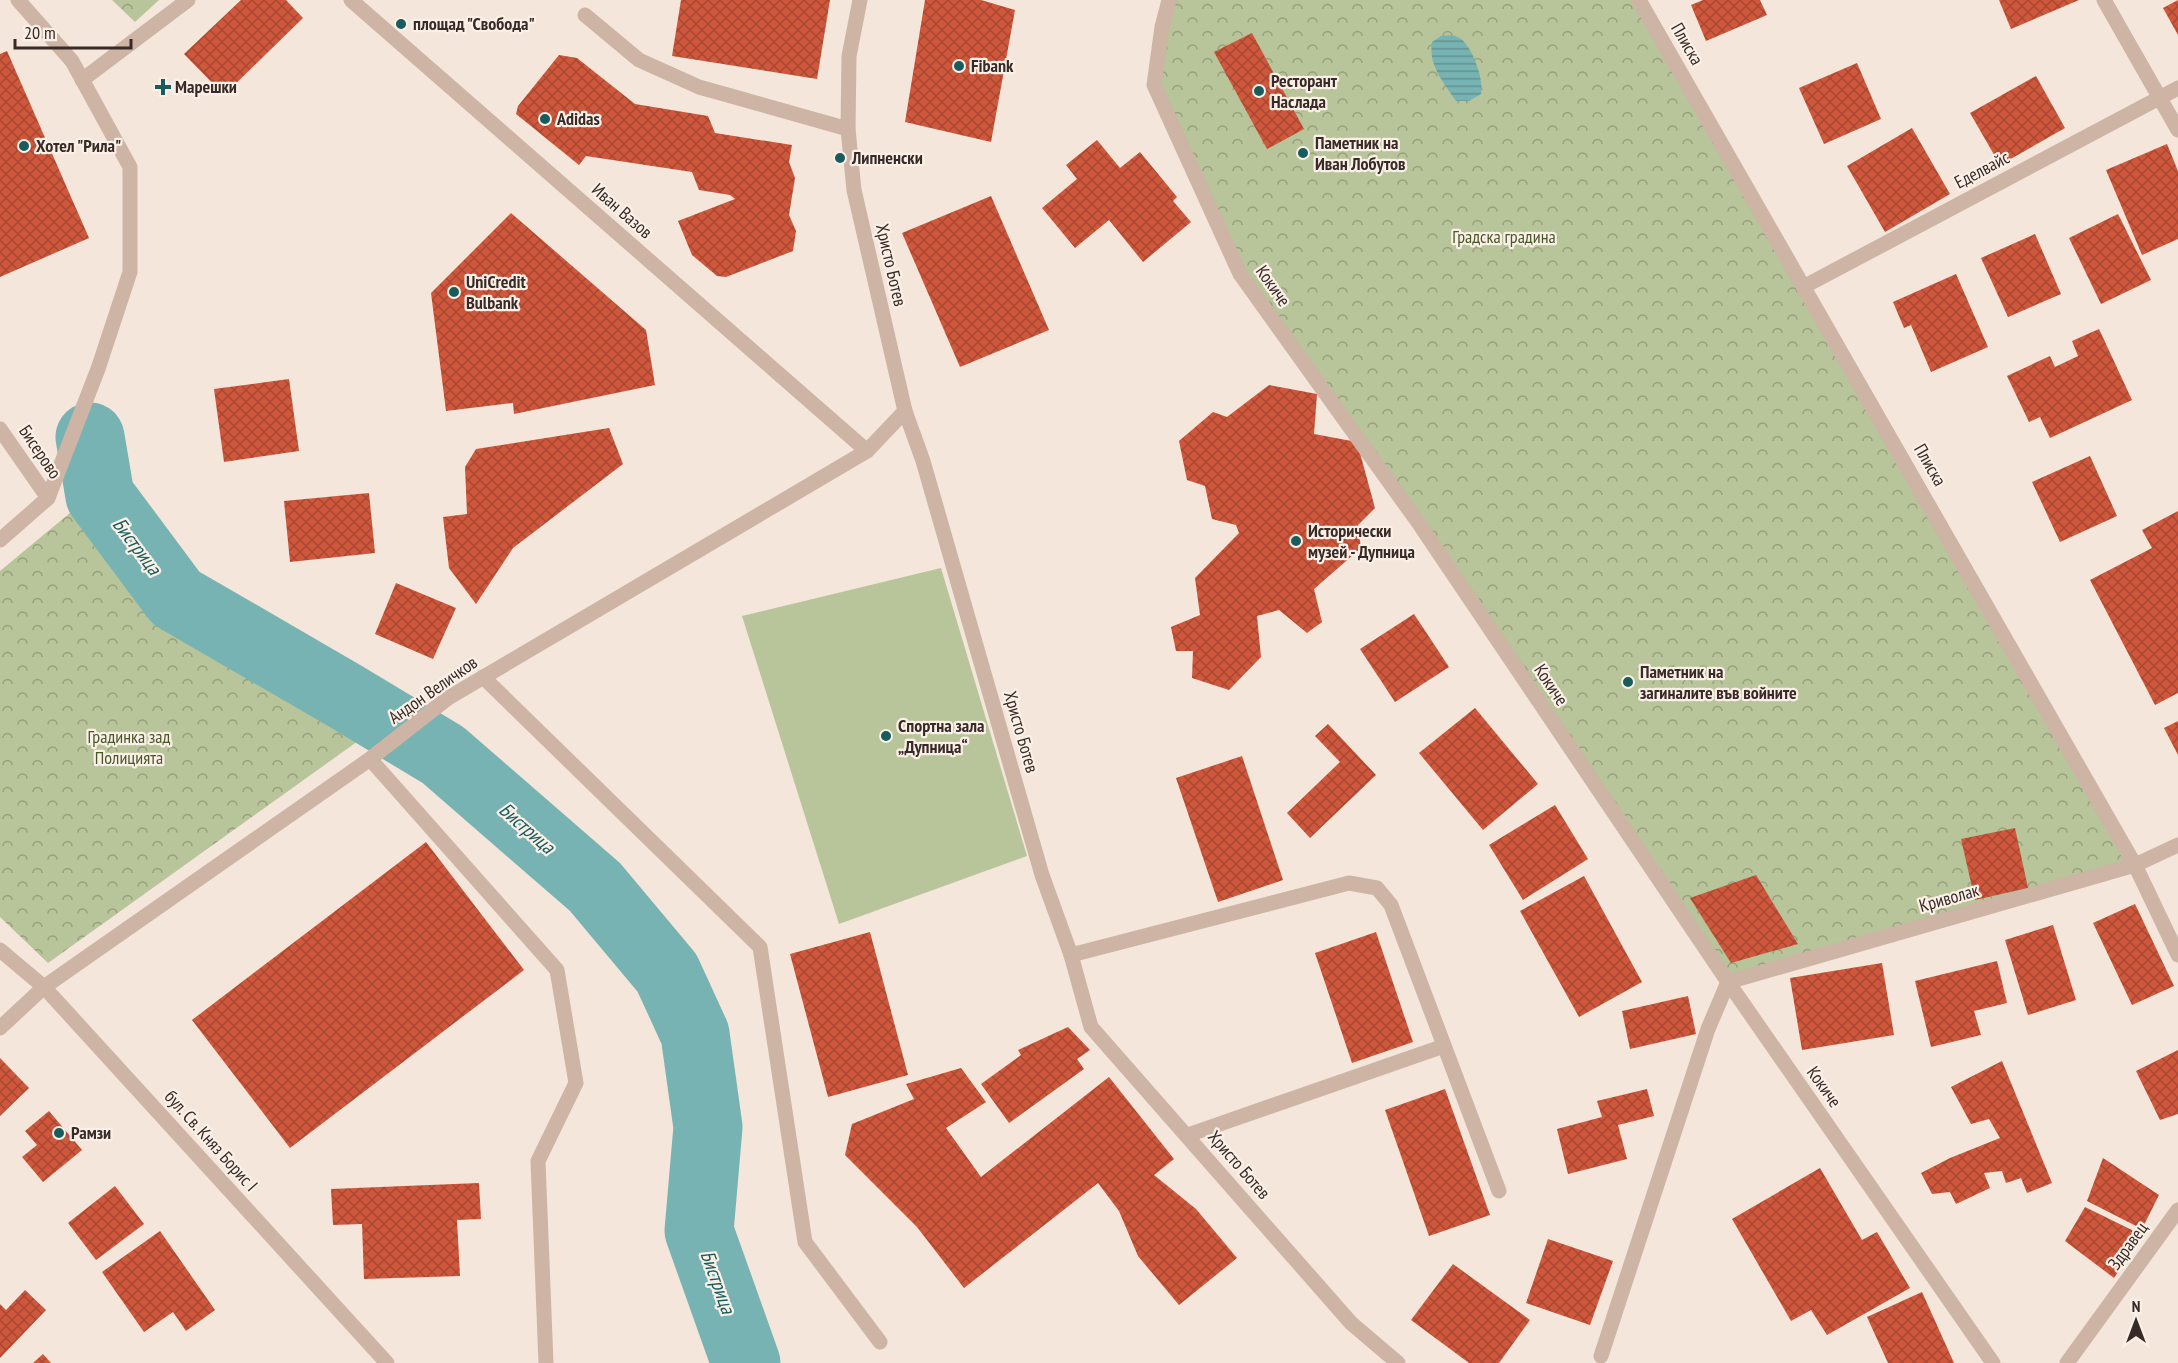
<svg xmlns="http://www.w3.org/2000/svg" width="2178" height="1363" font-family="'PT Sans Narrow',sans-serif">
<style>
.forest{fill:url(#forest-crowns)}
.pitch{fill:#b8c499}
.water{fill:url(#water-rules)}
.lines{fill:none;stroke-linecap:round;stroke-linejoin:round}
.river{stroke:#77b3b2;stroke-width:69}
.building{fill:url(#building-cross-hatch)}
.minor{stroke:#cdb4a5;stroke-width:15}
.poi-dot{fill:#195c5c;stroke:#fbf0e7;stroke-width:2}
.labels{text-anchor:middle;stroke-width:4.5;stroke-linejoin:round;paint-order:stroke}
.poi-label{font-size:18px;font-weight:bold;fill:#382b27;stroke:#fbf0e7;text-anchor:start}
.street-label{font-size:18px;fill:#382b27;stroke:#fbf0e7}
.park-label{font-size:18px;fill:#495829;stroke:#fbf0e7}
.water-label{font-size:20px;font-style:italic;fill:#195c5c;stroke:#fbf0e7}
</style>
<defs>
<pattern id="forest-crowns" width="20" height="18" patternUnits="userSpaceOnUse" patternTransform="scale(1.5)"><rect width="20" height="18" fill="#b8c499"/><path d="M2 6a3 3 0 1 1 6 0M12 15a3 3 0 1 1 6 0" fill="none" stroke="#979f7d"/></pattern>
<pattern id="water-rules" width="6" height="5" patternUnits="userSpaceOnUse" patternTransform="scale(1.5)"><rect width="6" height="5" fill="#77b3b2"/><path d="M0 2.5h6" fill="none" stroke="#639291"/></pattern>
<pattern id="building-cross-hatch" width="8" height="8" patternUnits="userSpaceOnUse" patternTransform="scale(1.5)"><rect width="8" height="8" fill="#cf573c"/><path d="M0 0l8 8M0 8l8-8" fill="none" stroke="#a94832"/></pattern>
</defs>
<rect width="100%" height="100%" fill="#f4e6da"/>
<g class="forest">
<path d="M112,0H159L135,22Z"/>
<path d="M1169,0H1639L2135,865L1728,982L1240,274L1154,85Z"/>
<path d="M88,498L185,632L263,666L372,731L48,963L0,917V571Z"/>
</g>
<path class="pitch" d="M941,568L1027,856L839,924L742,616Z"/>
<path class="water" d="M1452,35C1455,36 1459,37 1461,39C1473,48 1484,80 1481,94L1469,101H1456C1444,83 1428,65 1432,42L1441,36Z"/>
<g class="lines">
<path class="river" d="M90,437L100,496L176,598L345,696L443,755L595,887L667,973L695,1034L708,1127L699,1231L746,1363"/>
</g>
<g class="building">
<path d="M241,0H286L303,18L224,95L184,54Z"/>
<path d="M681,0H830L817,79L672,56Z"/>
<path d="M925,0H981L1015,10L991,142L905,122Z"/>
<path d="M1703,0H1760L1767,15L1706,41L1691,5Z"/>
<path d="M1999,0H2079L2011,29Z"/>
<path d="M2178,0V35L2163,8Z"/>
<path d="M1252,33L1304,129L1267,149L1214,52Z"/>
<path d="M7,51L89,238L0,277V54Z"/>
<path d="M559,55L577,58L635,104L708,116L715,133L792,145L789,162L795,178L789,215L796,231L793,251L726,277L717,276L692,255L678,221L735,199L730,195L699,190L692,172L586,156L579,165L516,114L518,106Z"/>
<path d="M1857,63L1881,119L1824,144L1799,88Z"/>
<path d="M2036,76L2065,128L2000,165L1970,113Z"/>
<path d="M1912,128L1950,194L1885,232L1847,166Z"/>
<path d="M1097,140L1120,168L1140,152L1177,197L1173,201L1191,222L1143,262L1109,220L1075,248L1042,208L1077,179L1066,165Z"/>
<path d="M2167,144L2178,171V239L2142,255L2106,170Z"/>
<path d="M991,196L1049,330L960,367L902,233Z"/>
<path d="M511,213L646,330L655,385L514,414L513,403L446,411L431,293Z"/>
<path d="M2118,214L2151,280L2101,304L2069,238Z"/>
<path d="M2035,234L2061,294L2008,317L1981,258Z"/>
<path d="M1956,274L1988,347L1931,372L1911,325L1904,328L1893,302Z"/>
<path d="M2099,329L2132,400L2050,438L2040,417L2029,422L2007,376L2050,356L2055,367L2078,356L2072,341Z"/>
<path d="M289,379L299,451L224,462L214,389Z"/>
<path d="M1269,385L1317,394L1314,434L1357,442L1375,508L1358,525L1361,548L1314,589L1322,622L1307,633L1279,610L1257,616L1261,657L1229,690L1192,678L1193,651H1176L1171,627L1200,615L1195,578L1239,533L1236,525L1212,519L1205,486L1187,480L1179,441L1213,412L1227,417Z"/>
<path d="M609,428L623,464L513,548L476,604L449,568L443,517L467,514L465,467L476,449Z"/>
<path d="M2090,456L2117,516L2060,542L2032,482Z"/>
<path d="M369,493L375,553L290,562L284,501Z"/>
<path d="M2178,511V693L2155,705L2090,580L2152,548L2142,530Z"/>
<path d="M396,583L456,608L433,659L375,634Z"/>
<path d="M1414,614L1449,667L1395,702L1360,649Z"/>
<path d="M1475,708L1538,784L1483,830L1419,753Z"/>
<path d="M2178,721V755L2164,728Z"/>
<path d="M1328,724L1376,775L1310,838L1287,813L1340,762L1315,736Z"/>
<path d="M1242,756L1283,880L1218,902L1176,778Z"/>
<path d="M1555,805L1588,859L1523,900L1489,845Z"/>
<path d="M2015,828L2028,888L1975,900L1961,839Z"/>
<path d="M426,842L524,970L290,1148L192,1020Z"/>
<path d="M1756,875L1798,944L1731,963L1690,898Z"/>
<path d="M1584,876L1642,982L1579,1017L1520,911Z"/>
<path d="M2135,904L2174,986L2132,1005L2093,923Z"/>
<path d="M2053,925L2076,1000L2028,1015L2005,940Z"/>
<path d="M870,932L908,1075L828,1097L790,954Z"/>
<path d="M1376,932L1413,1042L1352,1063L1315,953Z"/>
<path d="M1997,961L2007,1003L1974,1011L1981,1035L1931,1047L1915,981Z"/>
<path d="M1882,963L1894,1035L1802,1050L1790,978Z"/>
<path d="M1688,996L1696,1034L1630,1049L1622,1011Z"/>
<path d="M1068,1027L1090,1050L1077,1059L1084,1069L1009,1123L981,1084L1021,1055L1018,1050Z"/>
<path d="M2178,1050V1114L2160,1120L2136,1071Z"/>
<path d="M0,1058L29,1088L0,1116Z"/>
<path d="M2002,1061L2052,1183L2027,1193L2021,1178L2006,1183L2002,1171L1984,1173L1990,1188L1956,1204L1950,1192L1932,1194L1921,1173L1950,1158L2000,1138L1989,1119L1971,1124L1951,1087Z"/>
<path d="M961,1068L986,1102L946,1128L981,1177L1109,1077L1174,1159L1154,1175L1196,1209L1237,1258L1179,1305L1138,1256L1119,1211L1098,1183L964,1288L917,1227L845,1155L852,1124L914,1099L906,1084Z"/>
<path d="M1445,1089L1490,1215L1429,1236L1385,1110Z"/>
<path d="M1647,1089L1654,1116L1618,1125L1627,1159L1568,1174L1557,1129L1602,1117L1597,1101Z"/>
<path d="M49,1111L82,1150L43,1182L22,1157L37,1145L25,1131Z"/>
<path d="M2103,1158L2159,1195L2142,1229L2087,1201Z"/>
<path d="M1820,1168L1862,1240L1877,1232L1910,1288L1827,1335L1811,1310L1791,1321L1732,1219Z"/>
<path d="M479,1183L481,1219L457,1220L460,1276L364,1279L362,1224L333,1225L331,1189Z"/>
<path d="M115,1186L144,1224L96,1260L68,1223Z"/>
<path d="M2085,1207L2142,1235L2114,1278L2065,1241Z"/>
<path d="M160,1231L215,1310L186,1331L173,1312L144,1332L102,1272Z"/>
<path d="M1548,1239L1613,1261L1590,1325L1526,1303Z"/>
<path d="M1453,1264L1530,1320L1499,1363H1469L1411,1320Z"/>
<path d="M25,1290L46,1310L0,1358V1304L6,1310Z"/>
<path d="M1922,1292L1954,1363H1888L1867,1317Z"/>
<path d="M43,1354L51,1363H33Z"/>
</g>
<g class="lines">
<g class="minor">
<path d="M351,0L867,451"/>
<path d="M860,0L849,56L848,129L854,190L905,411L923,461L1042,875L1071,955L1091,1027L1351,1323L1398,1363"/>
<path d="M1169,0L1162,27L1154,85L1240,274L1420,525L1728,982L1993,1363"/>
<path d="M1639,0L2135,865L2178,955"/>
<path d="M2104,0L2178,130"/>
<path d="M585,15L639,60L699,87L848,129"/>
<path d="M82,80L188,0"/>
<path d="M1805,286L2178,88"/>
<path d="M0,429L48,498"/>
<path d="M0,540L48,498L98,369L130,272V167L72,61L18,0"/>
<path d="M483,677L760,947L805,1242L880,1342"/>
<path d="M370,759L557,970L576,1083L538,1161L546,1363"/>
<path d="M0,950L44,987L387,1363"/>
<path d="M1071,955L1349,883L1377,888L1391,905L1499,1191"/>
<path d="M1728,982L2135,865L2178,845"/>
<path d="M0,1028L44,987L370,759L448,698L867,451L905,411"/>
<path d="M1188,1135L1444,1046"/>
<path d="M1601,1356L1708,1029L1728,982"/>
<path d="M2067,1363L2178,1210"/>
</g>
</g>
<g class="poi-dot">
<circle cx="401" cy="24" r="6"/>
<circle cx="959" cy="66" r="6"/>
<path d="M160 78h6v6h6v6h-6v6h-6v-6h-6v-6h6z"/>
<circle cx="1259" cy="91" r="6"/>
<circle cx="545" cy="119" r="6"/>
<circle cx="24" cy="146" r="6"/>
<circle cx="1303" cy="153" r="6"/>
<circle cx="840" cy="158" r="6"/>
<circle cx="454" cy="292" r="6"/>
<circle cx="1296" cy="541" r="6"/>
<circle cx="1628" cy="682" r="6"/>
<circle cx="886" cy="736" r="6"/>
<circle cx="59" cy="1133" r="6"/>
</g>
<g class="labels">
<g class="poi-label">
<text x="413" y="30">площад "Свобода"</text>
<text x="971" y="72">Fibank</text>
<text x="1271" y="87">Ресторант<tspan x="1271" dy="21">Наслада</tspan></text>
<text x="175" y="93">Марешки</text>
<text x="557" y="125">Adidas</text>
<text x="1315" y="149">Паметник на<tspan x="1315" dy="21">Иван Лобутов</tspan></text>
<text x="36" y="152">Хотел "Рила"</text>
<text x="852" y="164">Липненски</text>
<text x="466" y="288">UniCredit<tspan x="466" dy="21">Bulbank</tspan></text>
<text x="1308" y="537">Исторически<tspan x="1308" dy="21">музей - Дупница</tspan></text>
<text x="1640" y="678">Паметник на<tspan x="1640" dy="21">загиналите във войните</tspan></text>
<text x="898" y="732">Спортна зала<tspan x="898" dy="21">„Дупница“</tspan></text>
<text x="71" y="1139">Рамзи</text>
</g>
<g class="street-label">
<text transform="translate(1687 44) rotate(60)" y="6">Плиска</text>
<text transform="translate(1982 170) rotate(-28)" y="6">Еделвайс</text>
<text transform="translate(622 211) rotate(41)" y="6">Иван Вазов</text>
<text transform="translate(891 265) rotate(77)" y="6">Христо Ботев</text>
<text transform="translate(1273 286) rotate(55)" y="6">Кокиче</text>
<text transform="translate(40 452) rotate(56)" y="6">Бисерово</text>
<text transform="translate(1930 465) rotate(60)" y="6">Плиска</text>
<text transform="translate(1551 685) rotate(56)" y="6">Кокиче</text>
<text transform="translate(433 690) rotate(-35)" y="6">Андон Величков</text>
<text transform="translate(1021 732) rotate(74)" y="6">Христо Ботев</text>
<text transform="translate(1949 898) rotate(-16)" y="6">Криволак</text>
<text transform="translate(1824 1087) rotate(55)" y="6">Кокиче</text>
<text transform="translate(211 1141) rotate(48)" y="6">бул. Св. Княз Борис I</text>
<text transform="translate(1239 1165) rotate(49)" y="6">Христо Ботев</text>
<text transform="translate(2128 1246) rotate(-54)" y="6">Здравец</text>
</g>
<g class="park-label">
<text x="1504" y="243">Градска градина</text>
<text x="129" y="743">Градинка зад<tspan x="129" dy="21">Полицията</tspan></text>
</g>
<g class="water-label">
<text transform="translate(137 546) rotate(53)" y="7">Бистрица</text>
<text transform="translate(527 828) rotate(41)" y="7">Бистрица</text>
<text transform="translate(718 1282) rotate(70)" y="7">Бистрица</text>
</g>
</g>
<g transform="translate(2136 1321)" stroke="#fbf0e7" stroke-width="4.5" paint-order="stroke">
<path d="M0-4.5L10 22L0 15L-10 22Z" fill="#382b27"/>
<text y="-9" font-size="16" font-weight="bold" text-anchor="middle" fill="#382b27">N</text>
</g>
<path d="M15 39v9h116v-9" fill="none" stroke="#382b27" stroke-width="3"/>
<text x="24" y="39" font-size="18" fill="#382b27" stroke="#fbf0e7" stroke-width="4.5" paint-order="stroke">20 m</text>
</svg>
